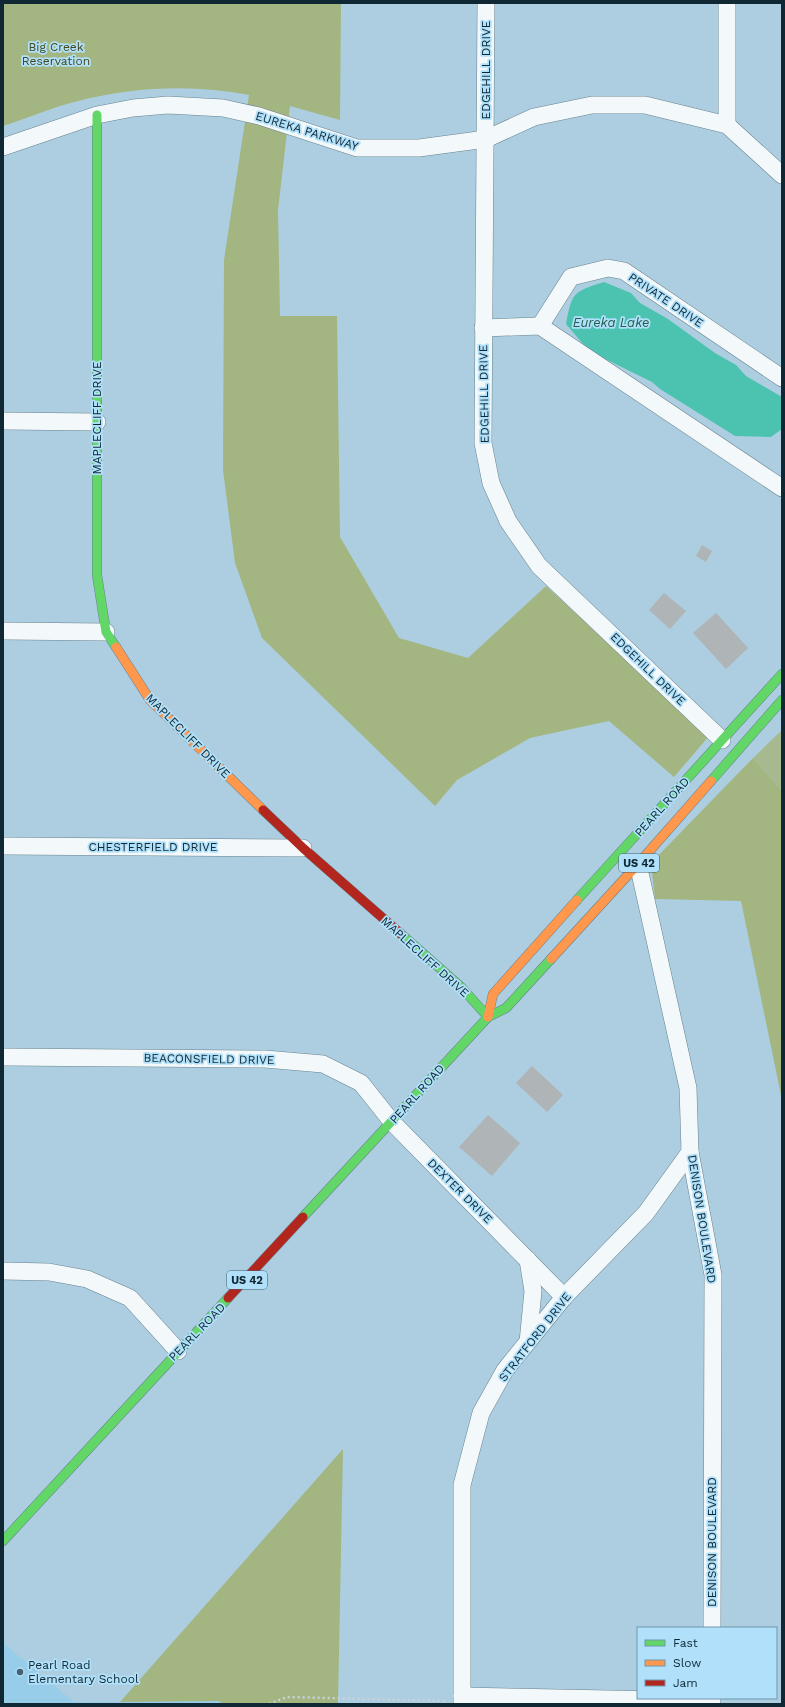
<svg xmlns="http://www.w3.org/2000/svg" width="785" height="1707" font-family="'Work Sans',sans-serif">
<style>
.built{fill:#98cde9}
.green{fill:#a6b98f}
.forest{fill:#a3b580}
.water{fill:#4cc3b0}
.building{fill:#afb4b6}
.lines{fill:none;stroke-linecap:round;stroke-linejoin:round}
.street-casing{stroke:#67828f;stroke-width:18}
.fast-casing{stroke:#67828f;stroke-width:10}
.slow-casing{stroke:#67828f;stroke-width:10}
.jam-casing{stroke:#67828f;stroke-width:10}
.path{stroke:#c9d3d9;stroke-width:2.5;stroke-dasharray:2 3;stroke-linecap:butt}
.street{stroke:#f3f8fa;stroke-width:17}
.fast{stroke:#63d668;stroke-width:9}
.slow{stroke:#ff974d;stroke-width:9}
.jam{stroke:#b3261e;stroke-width:9}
.poi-dot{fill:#466270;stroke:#b0e0fa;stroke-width:1.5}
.labels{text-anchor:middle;stroke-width:3.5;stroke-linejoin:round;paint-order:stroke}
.shield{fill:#b0e0fa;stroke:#3f5f6f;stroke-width:1}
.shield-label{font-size:11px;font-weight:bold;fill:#0f2834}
.park-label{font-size:12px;fill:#44471b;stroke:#b0e0fa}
.street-label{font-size:12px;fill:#0f2834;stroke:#b0e0fa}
.poi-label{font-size:12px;fill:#0f2834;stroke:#b0e0fa;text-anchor:start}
.water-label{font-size:13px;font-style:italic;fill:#245d4d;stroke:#b0e0fa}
</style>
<rect width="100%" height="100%" fill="#adcee0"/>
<path class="built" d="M3,1643L74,1702L219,1701L223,1704H3Z"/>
<path class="green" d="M782,730V791L753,758Z"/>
<g class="forest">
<path d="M3,3H341L340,120L290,106L278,210L280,316H337L340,537L399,638L468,658L546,586L709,736L674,777L609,721L530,738L457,780L435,806L262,638L235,563L223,470L224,260L249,95C192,84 134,87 78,101C53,107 28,118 3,126Z"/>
<path d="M753,758L782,791V1100L741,901L655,899L651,863Z"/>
<path d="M343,1449L338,1704H223L219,1701L120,1702Z"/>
</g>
<path class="water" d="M604,282L631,293L640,303L668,319L715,353L736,365L746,376L782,397V429L771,437L735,436L660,389L652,382L589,351L566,324C572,292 573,292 604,282Z"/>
<g class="building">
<path d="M702,545L712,551L706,562L696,556Z"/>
<path d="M664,593L686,611L670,629L649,610Z"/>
<path d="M716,613L748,648L726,669L693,633Z"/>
<path d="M532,1066L563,1095L547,1112L516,1083Z"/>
<path d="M488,1115L520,1143L492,1176L459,1147Z"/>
</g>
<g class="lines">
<defs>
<g id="street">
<path d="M486,3L483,443L491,483L508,521L539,566L722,740"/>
<path d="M727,3V125"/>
<path d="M3,147L97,115L133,108L168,105L223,108L259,116L357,148H419L486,139L534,117L592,105H645L727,125L782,175"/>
<path d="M540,326L571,277L608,268L624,271L782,378"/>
<path d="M483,328L540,326L782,488"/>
<path d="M3,421L97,422"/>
<path d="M3,631L106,632"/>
<path d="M3,846L303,848"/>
<path d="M638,864L688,1088L690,1152L713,1275L712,1628"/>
<path d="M3,1057L265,1059L323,1064L361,1083L392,1122L564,1297"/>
<path d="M528,1260L533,1291L528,1342"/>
<path d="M3,1271L49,1272L87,1279L130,1298L178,1351"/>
<path d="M462,1696L712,1701"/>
<path d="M462,1704V1485L481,1413L505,1370L564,1297L646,1213L690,1152"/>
</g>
<g id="fast">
<path d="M97,115V575L106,632L116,647"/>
<path d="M711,781L782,700"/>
<path d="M577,900L782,674"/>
<path d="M401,934L461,987L488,1017"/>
<path d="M303,1217L488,1017L506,1008L551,959"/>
<path d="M3,1541L228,1298"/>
</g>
<g id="slow">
<path d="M116,647L150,700L263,810"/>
<path d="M551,959L638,864L711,781"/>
<path d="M488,1017L493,994L577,900"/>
</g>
<g id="jam">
<path d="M263,810L303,848L401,934"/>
<path d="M228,1298L303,1217"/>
</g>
</defs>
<use href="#street" class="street-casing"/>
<use href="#fast" class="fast-casing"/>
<use href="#slow" class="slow-casing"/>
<use href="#jam" class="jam-casing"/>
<path class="path" d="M269,1704L287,1697L445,1701"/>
<use href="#street" class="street"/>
<use href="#fast" class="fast"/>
<use href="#slow" class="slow"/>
<use href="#jam" class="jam"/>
</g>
<circle class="poi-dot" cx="20" cy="1672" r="4"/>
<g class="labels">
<g class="shield">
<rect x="619" y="854" width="40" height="18" rx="3"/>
<rect x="227" y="1271" width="40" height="18" rx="3"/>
</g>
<g class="shield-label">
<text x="639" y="867">US 42</text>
<text x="247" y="1284">US 42</text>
</g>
<g class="park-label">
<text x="56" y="51">Big Creek<tspan x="56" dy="14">Reservation</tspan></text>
</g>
<g class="street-label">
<text transform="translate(486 70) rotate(-90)" y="4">EDGEHILL DRIVE</text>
<text transform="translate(307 131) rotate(17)" y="4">EUREKA PARKWAY</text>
<text transform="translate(666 300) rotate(34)" y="4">PRIVATE DRIVE</text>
<text transform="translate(484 394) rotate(-91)" y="4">EDGEHILL DRIVE</text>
<text transform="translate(97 418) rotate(-90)" y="4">MAPLECLIFF DRIVE</text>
<text transform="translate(648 669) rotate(44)" y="4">EDGEHILL DRIVE</text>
<text transform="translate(188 736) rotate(45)" y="4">MAPLECLIFF DRIVE</text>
<text transform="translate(662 807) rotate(-48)" y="4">PEARL ROAD</text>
<text x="153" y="851">CHESTERFIELD DRIVE</text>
<text transform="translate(425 957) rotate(42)" y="4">MAPLECLIFF DRIVE</text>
<text transform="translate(209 1059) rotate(1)" y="4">BEACONSFIELD DRIVE</text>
<text transform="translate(417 1094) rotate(-48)" y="4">PEARL ROAD</text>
<text transform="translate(460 1191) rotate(45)" y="4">DEXTER DRIVE</text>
<text transform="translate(702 1219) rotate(81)" y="4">DENISON BOULEVARD</text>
<text transform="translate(197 1332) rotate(-46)" y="4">PEARL ROAD</text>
<text transform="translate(535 1337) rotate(-52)" y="4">STRATFORD DRIVE</text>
<text transform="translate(712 1542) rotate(-90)" y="4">DENISON BOULEVARD</text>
</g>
<g class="poi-label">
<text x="28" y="1669">Pearl Road<tspan x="28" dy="14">Elementary School</tspan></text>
</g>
<g class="water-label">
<text x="611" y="327">Eureka Lake</text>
</g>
</g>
<rect width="785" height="1707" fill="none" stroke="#0f2834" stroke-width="8"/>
<rect x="637" y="1627" width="140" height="72" fill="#b0e0fa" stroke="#7096ab"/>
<rect x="645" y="1640" width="20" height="6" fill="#63d668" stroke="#7096ab"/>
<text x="673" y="1647" font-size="12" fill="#0f2834">Fast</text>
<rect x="645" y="1660" width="20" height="6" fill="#ff974d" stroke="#7096ab"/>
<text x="673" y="1667" font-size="12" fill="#0f2834">Slow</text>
<rect x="645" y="1680" width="20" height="6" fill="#b3261e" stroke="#7096ab"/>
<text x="673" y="1687" font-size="12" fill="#0f2834">Jam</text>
</svg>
